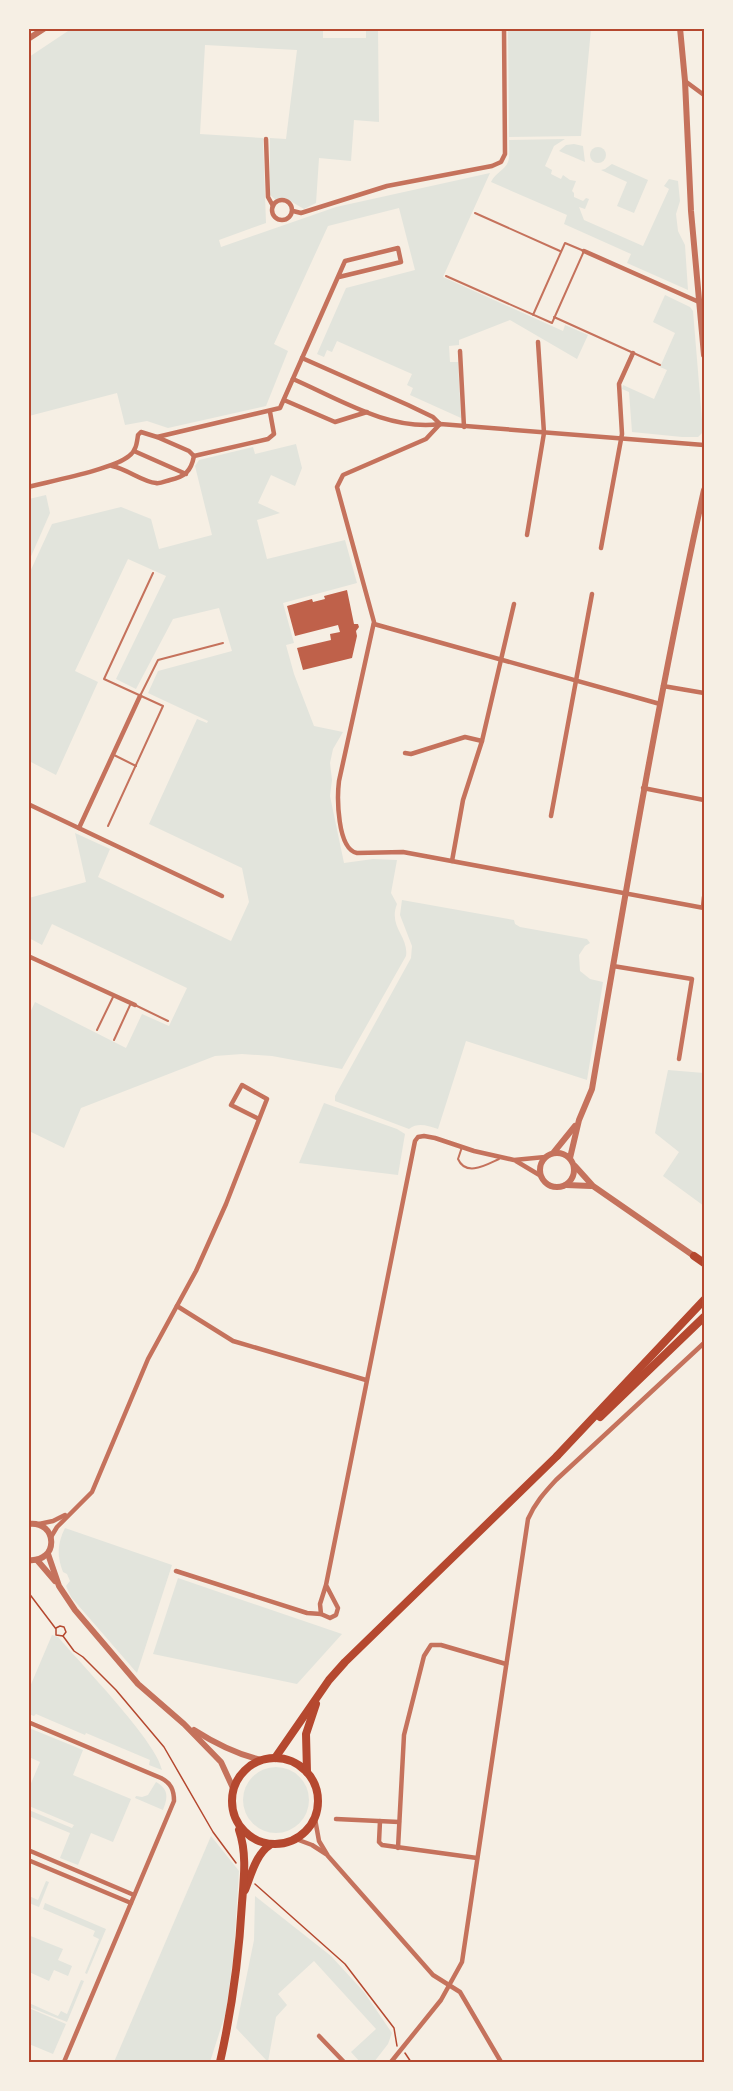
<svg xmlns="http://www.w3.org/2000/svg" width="733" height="2091" font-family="Helvetica,sans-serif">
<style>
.green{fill:#e2e4dc}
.building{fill:#bf614a}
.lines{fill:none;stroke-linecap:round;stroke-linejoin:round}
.path{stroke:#b5482f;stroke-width:1.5}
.service{stroke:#c5725c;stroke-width:2}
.minor{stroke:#c5725c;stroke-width:4.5}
.tertiary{stroke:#c5725c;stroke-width:6}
.primary{stroke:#b5482f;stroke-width:8}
.trunk{stroke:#b5482f;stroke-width:8}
.neatline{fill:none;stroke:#b5482f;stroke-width:2}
</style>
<rect width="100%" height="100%" fill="#f6efe4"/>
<g class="green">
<path d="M323,29V38H366V29H378L379,122L354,120L351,161L319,158L316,203L304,209L285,198L276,200L270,195V138L286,139L297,50L205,45L200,134L263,138L266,223L219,240L221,247L336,207L490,173L443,277L563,331L565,325L588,335L577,359L510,320L459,340V345L449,346L450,362H458L461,418L410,395L413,388L407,385L412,374L337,341L332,352L327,350L324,357L317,354L346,288L415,270L399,208L328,226L274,344L288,351L266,406L168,428L147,421L125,425L117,393L29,416V57L71,29Z"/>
<path d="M508,29H591L581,136L509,137Z"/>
<path d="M565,139L554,146L545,166L552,170L551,174L561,179L563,175L570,180L576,181L572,191L574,193V197L583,201L586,198L589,199L585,209L579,207L584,220L643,246L669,189L664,186L669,179L678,181L680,201L676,214L678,231L685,245L688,290L627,263L631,254L564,224L567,215L491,182C496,172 505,170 508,162C510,156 509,147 509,140Z"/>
<path d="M574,144L583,146L585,162L559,151L566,145Z"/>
<circle cx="598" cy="155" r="8"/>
<path d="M612,164L648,180L634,213L617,206L627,182L601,170L605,169Z"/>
<path d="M665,295L690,307L693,311L703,432L698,437H682L632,432L629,392L622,389L623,385L654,399L667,370L660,367L675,333L653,322Z"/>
<path d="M296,444L302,468L295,486L271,475L258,503L280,513L257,520L267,559L345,540L357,583L283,603L294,643L286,645L294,674L314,726L343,732L333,749L330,763L332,780L330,796L344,863L373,859L397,860L391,893L397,904C388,927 409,936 406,956L342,1069L272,1056L242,1054L215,1056L81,1108L64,1148L29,1131V1015L35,1002L126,1048L142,1014L169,1026L187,988L52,924L42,945L29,938V898L86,882L75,833L110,849L98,877L231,941L249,902L242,868L149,824L197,719L207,723L208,721L148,693L158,671L232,651L219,608L173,619L136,689L116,679L166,576L128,559L75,671L98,682L56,775L29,761V574L52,524L121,507L151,519L159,549L212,535L195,466L199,460L253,447L255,454Z"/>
<path d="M46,495L50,513L29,561V499Z"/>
<path d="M402,900L514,920L515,924L520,927L587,939L590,943L585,946L579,955L580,971L590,979L603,982L587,1080L466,1041L438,1129C427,1126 419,1122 409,1129L335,1101V1096L411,958L412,946L400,915Z"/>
<path d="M668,1070L704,1073V1206L663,1176L679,1152L655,1133Z"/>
<path d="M324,1103L397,1129L405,1134L398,1175L299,1163Z"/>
<path d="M65,1528L172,1565L137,1673L71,1597L66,1586L70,1581L67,1574L63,1572C57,1556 57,1544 65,1528Z"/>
<path d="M178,1578L342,1634L297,1684L153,1654Z"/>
<path d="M52,1635L58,1637C80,1663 157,1742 162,1770L149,1765L150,1760L86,1733L85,1735L36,1714L34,1716L29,1714V1689Z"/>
<path d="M29,1728L83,1750L73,1775L131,1799L113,1842L91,1833L78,1865L60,1858L70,1833L29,1816V1810L72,1828L74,1825L29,1806V1788L40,1762L29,1757Z"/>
<circle cx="276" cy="1800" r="33"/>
<path d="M156,1782C169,1789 168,1798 163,1810L135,1798L136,1796L142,1797L148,1795Z"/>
<path d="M211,1836L239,1871L234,1951L226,2012L210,2062H114Z"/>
<path d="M46,1881L49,1882L39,1907L29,1903V1896L38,1900Z"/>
<path d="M255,1896L331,1956L364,1992L392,2033L388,2044L374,2062H360L351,2052L376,2029L314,1961L278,1994L287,2005L276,2017L268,2062L236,2028L254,1940Z"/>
<path d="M45,1903L106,1929L87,1974L85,1973L99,1939L93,1936L95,1931L43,1909Z"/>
<path d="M28,1935L63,1949L58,1960L72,1966L68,1976L54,1970L49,1981L29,1972Z"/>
<path d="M81,1980L84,1981L67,2022L29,2007V2003L58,2016L61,2011L67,2014Z"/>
<path d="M29,2008L66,2024L53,2054L29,2044Z"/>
</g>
<path class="building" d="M347,590L354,624H358L359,627L356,631L357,636L352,658L303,670L297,648L331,640L330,634L340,632L338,625L295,636L287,606L312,599L313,602L325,599L324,596Z"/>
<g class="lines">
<g class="path">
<path d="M28,1592L56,1629V1635L63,1636L74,1651L83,1657L116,1690L164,1747L213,1832L236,1863"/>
<path d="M56,1628L60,1626L64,1627L66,1632L63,1636"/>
<path d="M255,1884L345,1964L394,2028L397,2046"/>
<path d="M405,2053L411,2062"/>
</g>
<g class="service">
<path d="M475,213L560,251"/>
<path d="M446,276L552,323L584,251L565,243L533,315"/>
<path d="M554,317L660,365"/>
<path d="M140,696L158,660L223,643"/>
<path d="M114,755L136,766"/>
<path d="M108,826L163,706L104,679L153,573"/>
<path d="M135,1005L168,1021"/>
<path d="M97,1030L114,995"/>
<path d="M114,1040L131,1003"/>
<path d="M462,1147L458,1159C466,1177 486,1165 499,1159"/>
</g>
<g class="minor">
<path d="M685,81L704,95"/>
<path d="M266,139L268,197L273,206"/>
<circle cx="282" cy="210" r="10"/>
<path d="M293,211L301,213L387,186L492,166L501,162L505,154L504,28"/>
<path d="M584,251L699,302"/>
<path d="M460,351L464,427"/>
<path d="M302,358L408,405L433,417L440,424"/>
<path d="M293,379C339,399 389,431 440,424L704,445"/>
<path d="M284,400L335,422L367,412"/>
<path d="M440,424L426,439L343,475L337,487L374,622L339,781C337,797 337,849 357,853L403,852L704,908"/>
<path d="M157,437L189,451L194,456"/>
<path d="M134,451L186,474"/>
<path d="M194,456L268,439L274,434L270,412"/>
<path d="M112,466C127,469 143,482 156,483C160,484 166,481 170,480C184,477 191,472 194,456"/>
<path d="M28,487C51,481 114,469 129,456C136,451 137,443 138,435L141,432L157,437L280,408L345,261L398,248L401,262L339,277"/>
<path d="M527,535L544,433L538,342"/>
<path d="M601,548L622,434L619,384L633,353"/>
<path d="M374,624L660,704"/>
<path d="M663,686L704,693"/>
<path d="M405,753L411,754L465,737L482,741"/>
<path d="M643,788L704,800"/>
<path d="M28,804L222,896"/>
<path d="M551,816L592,594"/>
<path d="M79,828L140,696"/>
<path d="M452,861L463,800L482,741L514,604"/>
<path d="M703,907L704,897"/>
<path d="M28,956L135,1005"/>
<path d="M613,966L692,979L679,1059"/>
<path d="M516,1161L541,1176"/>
<path d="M177,1306L233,1341L366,1380"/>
<path d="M39,1524L53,1521L65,1515"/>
<path d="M51,1537L57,1527L92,1492L148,1359L196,1271L226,1204L267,1099L242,1085L231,1105L259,1119"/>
<path d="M176,1571L307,1613L321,1614"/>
<path d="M326,1585L338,1608L336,1615L330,1618L321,1614L320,1604L326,1585L415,1141L418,1137L424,1136L435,1138L474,1151L514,1160L545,1157"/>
<path d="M28,1722L161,1778C171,1783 174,1790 174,1801L64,2062"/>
<path d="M315,1819L319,1841L328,1856L433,1975L460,1992L501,2062"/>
<path d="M336,1819L399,1822"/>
<path d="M380,1821L379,1842L382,1845L477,1858"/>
<path d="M296,1839L312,1845L326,1854"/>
<path d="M398,1848L404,1735L424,1656L431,1645H441L506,1664"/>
<path d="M28,1850L134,1895"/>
<path d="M28,1860L131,1903"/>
<path d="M319,2036L344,2062"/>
<path d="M391,2062L441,2000L462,1962L528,1519C535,1503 544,1493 556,1480L704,1343"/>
</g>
<g class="tertiary">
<path d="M680,28L685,81L691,211L704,355"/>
<path d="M28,39L45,28"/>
<path d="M554,1152L575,1126"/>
<circle cx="557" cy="1170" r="17"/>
<path d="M570,1158L579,1120L592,1089C626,889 660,689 704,490"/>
<path d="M575,1166L593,1186L694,1256"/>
<path d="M566,1185L591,1186"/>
<path d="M28,1524C58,1520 60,1563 28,1560"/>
<path d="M48,1554L59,1586L75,1610L138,1684L184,1724L221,1762L233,1788"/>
<path d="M37,1560L55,1581"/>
<path d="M194,1730C216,1744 236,1754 261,1760"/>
</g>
<g class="primary">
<circle cx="275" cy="1801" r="43"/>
<path d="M275,1758L329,1680L345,1662L557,1456"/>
<path d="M307,1772L306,1734L316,1704"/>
<path d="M245,1890C251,1875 256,1854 270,1845"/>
<path d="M220,2062C232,2009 239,1957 242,1903C244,1878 247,1853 239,1830"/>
</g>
<g class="trunk">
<path d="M694,1256L704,1263"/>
<path d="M600,1417L704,1317"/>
<path d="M557,1456L704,1300"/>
</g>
</g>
<rect width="733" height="2091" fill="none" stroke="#f6efe4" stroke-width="60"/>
<rect x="30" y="30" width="673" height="2031" class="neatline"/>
</svg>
